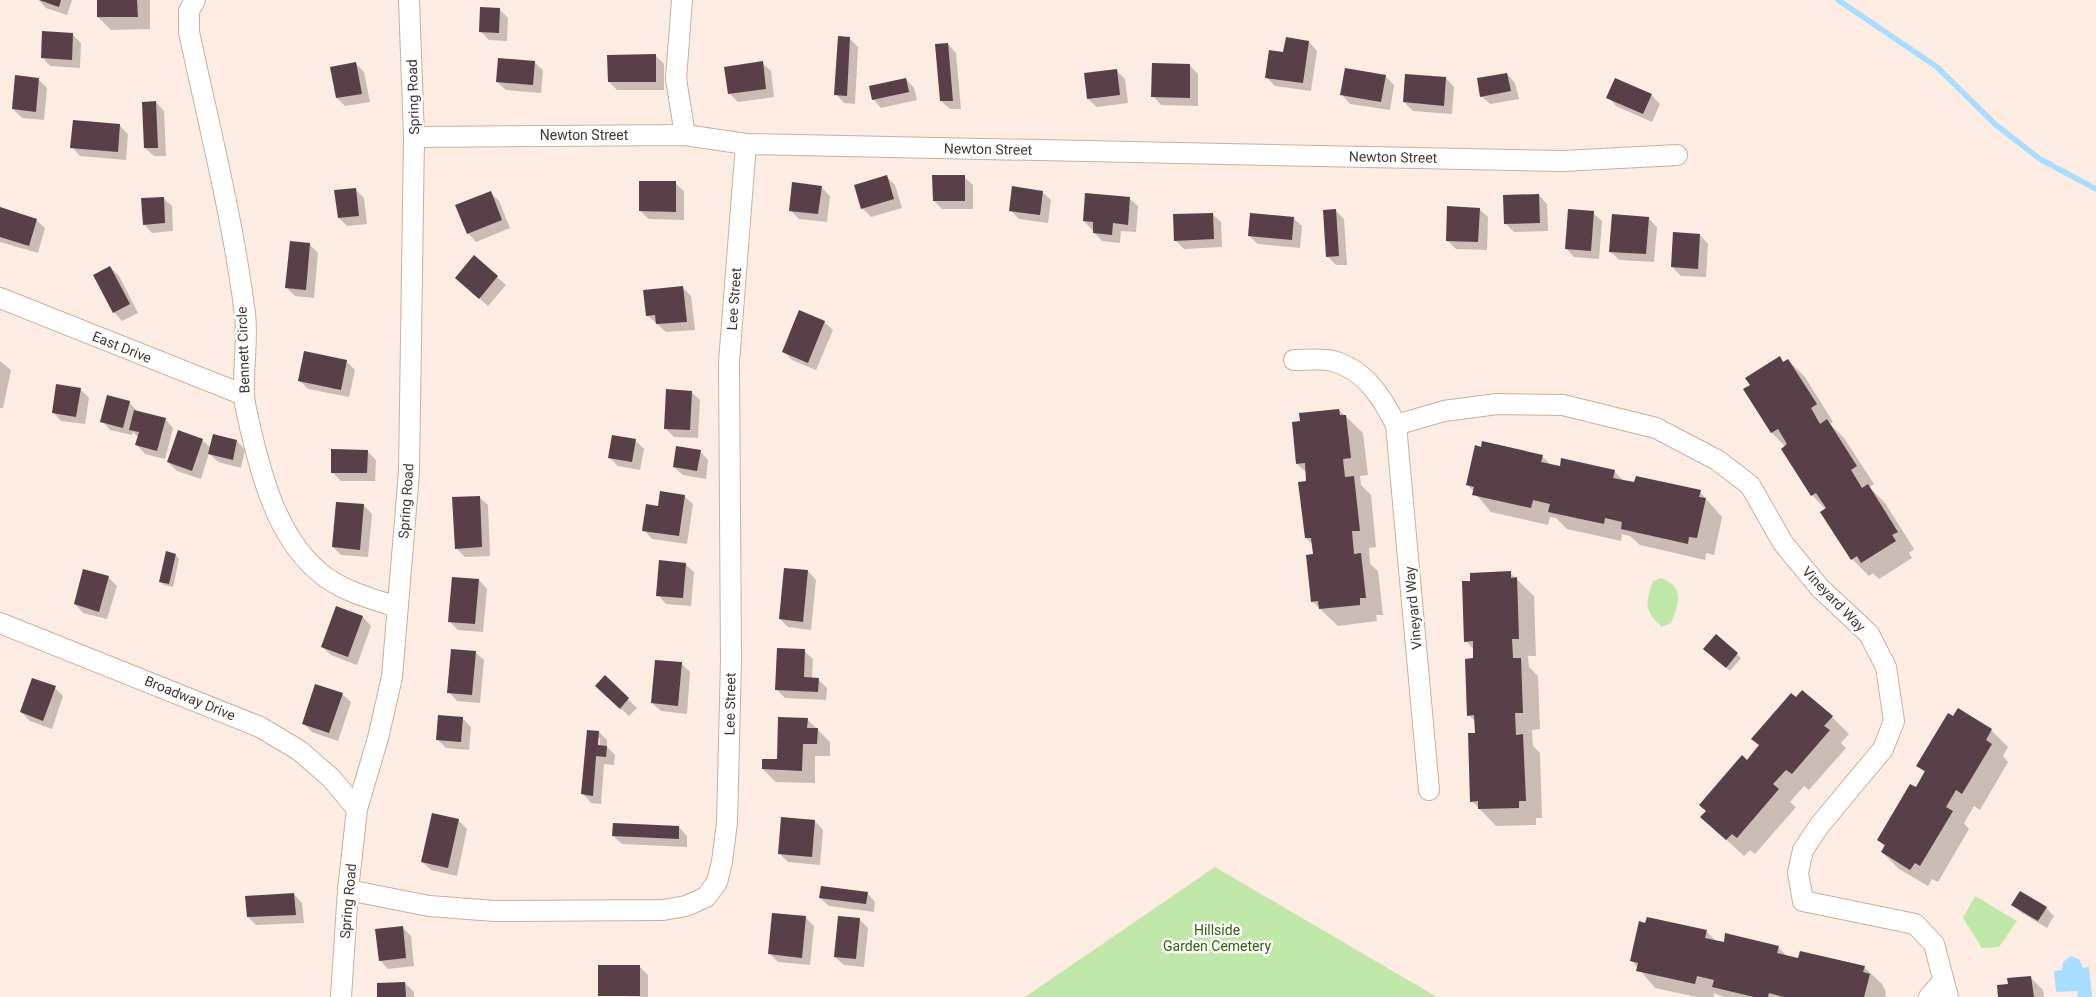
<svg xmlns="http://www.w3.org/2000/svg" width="2096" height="997" font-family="Roboto,sans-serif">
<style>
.green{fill:#bfe7a7}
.water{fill:#a7ddfe}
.shadow{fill:#0003;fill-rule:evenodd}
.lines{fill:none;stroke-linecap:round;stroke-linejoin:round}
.stream{stroke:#a7ddfe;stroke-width:5.5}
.building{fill:#593f47}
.minor-casing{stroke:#c9b09f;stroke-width:22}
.minor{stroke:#fff;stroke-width:20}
.labels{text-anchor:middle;stroke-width:5;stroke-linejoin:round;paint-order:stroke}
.street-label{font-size:14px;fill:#433831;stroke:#fff}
.park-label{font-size:14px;fill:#325e09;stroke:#fff}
</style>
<rect width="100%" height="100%" fill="#fdece2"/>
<g class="green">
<path d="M1661,578C1685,587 1679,603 1671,623L1662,627C1644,611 1645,603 1653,581Z"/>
<path d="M1215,867L1437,997H1025Z"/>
<path d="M1975,896L2017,921L1999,947L1982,948L1963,918Z"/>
</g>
<path class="water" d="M2071,956L2079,959L2083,968L2089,967L2092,997H2078L2077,991L2056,992L2054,971L2062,970L2063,962Z"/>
<g class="shadow">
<path d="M39,0H72L67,15L46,8Z"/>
<path d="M98,0H150V29L111,30L98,17Z"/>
<path d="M499,9L508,18L507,41L489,40L480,31Z"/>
<path d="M73,35L81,43L80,68L50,66L42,57Z"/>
<path d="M850,39L858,47L855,104L844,103L836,94Z"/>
<path d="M1309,42L1317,51L1311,91L1275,86L1266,77L1284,53Z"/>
<path d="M948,44L956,53L961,109H950L941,101Z"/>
<path d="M655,55L664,64V90H617L609,82Z"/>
<path d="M534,62L543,70L541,93L506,90L497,82Z"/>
<path d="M762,63L771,71L774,97L738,102L729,93Z"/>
<path d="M356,64L364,72L370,102L345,106L337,98Z"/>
<path d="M1190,66L1198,74V106L1161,105L1153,96Z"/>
<path d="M1116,70L1125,79L1128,103L1097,107L1088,99Z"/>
<path d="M1507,74L1515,83L1519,99L1490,104L1481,96Z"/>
<path d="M1385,76L1394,85L1390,110L1350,104L1342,95Z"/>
<path d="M1446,78L1454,87L1452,114L1413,111L1404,102Z"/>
<path d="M38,79L47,88L44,120L22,118L13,109Z"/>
<path d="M906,79L914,88L917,100L881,108L873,99Z"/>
<path d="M1651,95L1660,104L1652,122L1616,106L1608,97Z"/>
<path d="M156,102L164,111L166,156H154L145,148Z"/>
<path d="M120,126L128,134L126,160L80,156L72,147Z"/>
<path d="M887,177L895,185L902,208L871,217L862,208Z"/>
<path d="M964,177L973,185V209H942L934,201Z"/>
<path d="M675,183L684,191V220L649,219L640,211Z"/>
<path d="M821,187L830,196L827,222L799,219L790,210Z"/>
<path d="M355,189L364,198L367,224L347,226L339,218Z"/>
<path d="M490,192L499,201L510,228L476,242L468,233Z"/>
<path d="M1042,192L1051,200L1048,223L1019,219L1010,210Z"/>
<path d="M1539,195L1547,204L1548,231L1514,232L1505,223Z"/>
<path d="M163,198L172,206L173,231L152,233L144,224Z"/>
<path d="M1129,198L1138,206L1136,232L1121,231L1120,243L1102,241L1084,221Z"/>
<path d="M0,209L36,220L45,228L38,253L0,242Z"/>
<path d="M1479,209L1488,217L1487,250L1456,249L1447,240Z"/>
<path d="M1336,211L1344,219L1347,265H1336L1328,257Z"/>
<path d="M1593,213L1602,221L1599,259L1574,257L1566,248Z"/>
<path d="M1212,214L1221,222L1222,247L1184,249L1175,240Z"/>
<path d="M1293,218L1302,226L1300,248L1258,244L1249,236Z"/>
<path d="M1648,218L1657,227L1654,262L1619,260L1610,251Z"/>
<path d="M1700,235L1708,244L1706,277L1681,276L1672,267Z"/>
<path d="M309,244L318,253L314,298L295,296L287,288Z"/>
<path d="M474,257L506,285L488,306L465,286Z"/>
<path d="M110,267L119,276L138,313L122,321L114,312Z"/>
<path d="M683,288L691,296L695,330L666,332L647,315Z"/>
<path d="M824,322L833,330L816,370L792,360L783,351Z"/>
<path d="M1779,358L1784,363L1788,360L1805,377L1833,422L1830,424L1844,438L1874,484L1869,487L1885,503L1914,549L1909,553L1912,558L1879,579L1873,573L1869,576L1852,559L1826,510L1812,495L1786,447L1772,433L1751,385Z"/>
<path d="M0,361L11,370L3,408H0Z"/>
<path d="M346,361L355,370L349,397L308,389L299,380Z"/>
<path d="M80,389L89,398L85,424L61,421L53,412Z"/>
<path d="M691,392L700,400L698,438L674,437L666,429Z"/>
<path d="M129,402L138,412L165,419L173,428L165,459L145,454L137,445L139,438L133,432L132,435L110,430L102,421Z"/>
<path d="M1339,410L1363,433L1368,475L1360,476L1361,485L1371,495L1376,547L1369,548L1370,564L1378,571L1383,615H1376L1377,621L1338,626L1312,601L1315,556L1313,545L1306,538L1307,473L1297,464Z"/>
<path d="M214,436L237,441L245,450L241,468L218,462L209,453L201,479L177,471L168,462L202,440L211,448Z"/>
<path d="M635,440L644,449L640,470L618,466L609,457Z"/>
<path d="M367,451L376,460L375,481H341L332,472Z"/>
<path d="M700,451L708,460L706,479L683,475L674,467Z"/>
<path d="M1542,456L1552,466L1614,471L1624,481L1700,492L1722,517L1714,555L1706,553L1705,560L1640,545L1630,536L1622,534L1621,541L1567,529L1556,518L1550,517L1548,525L1491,512L1468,485Z"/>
<path d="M684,496L693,504L687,544L652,539L644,530L659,508Z"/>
<path d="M479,497L488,505L490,556L465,557L456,548Z"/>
<path d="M363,505L372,514L368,557L341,555L333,547Z"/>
<path d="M176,555L179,559L173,587L164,585L160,581Z"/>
<path d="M685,564L694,572L691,606L666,604L658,595Z"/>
<path d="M785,569L808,571L816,580L811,630L788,627L780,619Z"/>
<path d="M1510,573L1534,596L1536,656H1528L1529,667L1538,676L1540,729L1532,730L1533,746L1540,753L1542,818H1536V825L1496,826L1472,801L1476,722L1469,715L1475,660L1474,650L1466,641L1471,582Z"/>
<path d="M108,577L117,586L107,619L83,613L75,604Z"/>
<path d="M479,580L487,589L483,632L458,630L449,621Z"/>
<path d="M336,608L363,617L371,626L357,665L331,655L322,647Z"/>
<path d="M1716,636L1741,658L1730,671L1709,652Z"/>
<path d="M804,651L813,659L812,679H818L827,688L826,700L785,698L777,690Z"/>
<path d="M475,652L484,660L480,703L457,701L449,692Z"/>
<path d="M656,661L682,664L690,672L687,714L661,711L652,703Z"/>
<path d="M605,677L637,708L629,716L597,686Z"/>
<path d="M55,688L63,696L52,729L30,721L21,712Z"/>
<path d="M342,694L351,702L338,741L312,732L303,723Z"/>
<path d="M1796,699L1832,717L1849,734L1841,743L1846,748L1809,790L1804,786L1790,802L1796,807L1755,854L1750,850L1744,856L1702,817Z"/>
<path d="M462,718L471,727L469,750L446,748L437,739Z"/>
<path d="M1953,718L1991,730L2008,747L2003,756L2008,762L1980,810L1974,806L1964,823L1969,829L1938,882L1932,879L1928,886L1899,869L1882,852L1885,847L1878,840L1916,789L1925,773L1918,766Z"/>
<path d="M807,719L830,742V756H815V783L776,782L763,769L778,760Z"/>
<path d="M599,732L607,740V747L615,755L614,765L604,764L601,804L591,803L583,794ZM597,738H600L599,751H596Z"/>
<path d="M458,820L467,829L457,876L431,870L422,862Z"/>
<path d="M815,821L823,830L820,865L788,862L779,853Z"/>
<path d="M679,827L687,836V847L622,844L613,836Z"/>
<path d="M867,893L875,902L874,912L829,906L820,898Z"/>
<path d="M294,894L302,903L304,923L256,925L248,917Z"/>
<path d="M2013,905L2046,908L2054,916L2047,928L2022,913Z"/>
<path d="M805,917L814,926L810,965L778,962L770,954Z"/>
<path d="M859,919L868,928L864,967L844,965L835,957Z"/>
<path d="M402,927L411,936L414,966L388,969L380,960Z"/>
<path d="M1706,931L1716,941L1778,947L1788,957L1864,967L1882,984L1886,992L1885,997H1724L1714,993L1713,997H1697L1655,988L1631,960Z"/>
<path d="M639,966L648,975V997L599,995Z"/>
<path d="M2030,977L2043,990L2044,997H2000L2009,985Z"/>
<path d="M405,983L414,992V997H378Z"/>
</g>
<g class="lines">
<path class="stream" d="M1838,0L1937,67L1996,125L2040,159L2096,189"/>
</g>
<g class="building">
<path d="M39,0H61L59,7Z"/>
<path d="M97,0H137L138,17H97Z"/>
<path d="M480,7L500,8L499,33L479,32Z"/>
<path d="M42,31L73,33L72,60L41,58Z"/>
<path d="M838,36L850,37L847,96L834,95Z"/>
<path d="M1286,37L1309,41L1303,83L1265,78L1269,50L1283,52Z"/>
<path d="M948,43L953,101H940L935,44Z"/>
<path d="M656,54V82H608L607,55Z"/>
<path d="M498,58L535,61L533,85L496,82Z"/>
<path d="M763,61L766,89L728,94L724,67Z"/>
<path d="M356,62L362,94L336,98L330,67Z"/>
<path d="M1152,63L1190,64V98L1151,97Z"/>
<path d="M1345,68L1386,75L1381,102L1340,95Z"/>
<path d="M1117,69L1120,95L1087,99L1084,73Z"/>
<path d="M1507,73L1511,91L1480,97L1477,78Z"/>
<path d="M1405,74L1446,77L1444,106L1403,102Z"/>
<path d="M15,75L39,78L36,112L12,109Z"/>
<path d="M906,78L909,92L872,100L869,86Z"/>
<path d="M1615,78L1652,94L1643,114L1606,98Z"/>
<path d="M156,101L158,148H144L142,102Z"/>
<path d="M73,120L120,124L118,152L70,148Z"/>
<path d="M887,175L894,199L861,209L854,185Z"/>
<path d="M932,175H965V201H933Z"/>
<path d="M639,181H676V212L639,211Z"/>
<path d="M792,182L822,186L818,214L789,211Z"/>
<path d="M1012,186L1043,191L1040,215L1009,211Z"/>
<path d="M356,188L359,216L338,218L334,190Z"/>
<path d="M491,191L502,220L467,234L455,205Z"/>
<path d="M1085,193L1130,197L1128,225L1113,223L1112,235L1093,233V222L1083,221Z"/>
<path d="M1539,194L1540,223L1504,224L1503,195Z"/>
<path d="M164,197L165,223L143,225L141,198Z"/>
<path d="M1447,206L1480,208L1478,242L1446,241Z"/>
<path d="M0,207L37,219L29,246L0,237Z"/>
<path d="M1336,209L1339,256L1326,257L1323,210Z"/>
<path d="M1568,209L1594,211L1591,251L1565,249Z"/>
<path d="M1213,213L1214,239L1174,241L1173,214Z"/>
<path d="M1250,213L1294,217L1292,240L1248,236Z"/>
<path d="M1612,214L1649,217L1646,254L1609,252Z"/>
<path d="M1673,232L1700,234L1698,269L1671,267Z"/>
<path d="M290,241L310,243L306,290L285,288Z"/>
<path d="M474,255L498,276L479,299L455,278Z"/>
<path d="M110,266L130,304L113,313L93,275Z"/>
<path d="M683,286L687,322L656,324L655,315L646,316L643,290Z"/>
<path d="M799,310L825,321L808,363L782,352Z"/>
<path d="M304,351L347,360L341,390L298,381Z"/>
<path d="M1780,356L1783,362L1788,359L1817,404L1811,408L1820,424L1827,419L1857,466L1851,470L1862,488L1868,484L1898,532L1892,535L1896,541L1861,563L1857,556L1851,560L1820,512L1826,508L1816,493L1811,496L1781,449L1787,444L1778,429L1771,433L1743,389L1750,385L1745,378Z"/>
<path d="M56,384L81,388L76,417L52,413Z"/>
<path d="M666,389L692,391L690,430L664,429Z"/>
<path d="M107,395L130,401L123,428L100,422Z"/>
<path d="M1339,409L1340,415H1346L1351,458L1343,459L1345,477L1354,476L1360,531H1352L1354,554L1361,553L1366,598H1360V605L1319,609L1318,601L1311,602L1306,555L1313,554L1311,538H1305L1298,482L1306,481L1305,463L1296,464L1292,422L1300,421L1299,413Z"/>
<path d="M134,410L166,418L157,451L135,445L139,432L129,430Z"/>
<path d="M178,430L203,439L192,471L167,462Z"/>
<path d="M213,434L237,440L233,460L208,454Z"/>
<path d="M612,435L636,439L632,462L608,458Z"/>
<path d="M1482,441L1543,455L1541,462L1560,466L1561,458L1615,470L1613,478L1634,482L1636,476L1701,490L1699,497L1706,498L1697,538L1689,537L1688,544L1621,529L1622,522L1605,518L1604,524L1548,512L1550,504L1533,500L1531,508L1472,495L1474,487L1466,485L1475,445L1481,447Z"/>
<path d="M676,446L701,450L697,471L673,467Z"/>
<path d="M331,449L368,450L367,473H331Z"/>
<path d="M660,491L685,495L679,536L642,531L646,504L658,506Z"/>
<path d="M480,496L482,547L455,549L452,497Z"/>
<path d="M336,502L364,504L360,550L332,547Z"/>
<path d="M166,551L176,554L169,584L159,582Z"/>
<path d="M659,560L686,563L683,598L656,596Z"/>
<path d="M784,568L808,570L803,622L779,619Z"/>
<path d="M83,569L109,576L99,612L74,604Z"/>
<path d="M1511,571V578L1517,577L1519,639H1512L1513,658H1521L1523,713H1515L1516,735L1523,734L1526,801H1519V808L1478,809V801L1470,802L1468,733H1475L1474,715L1467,716L1465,659L1473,658V641L1464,642L1462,581H1470V573Z"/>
<path d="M452,577L479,579L475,624L448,622Z"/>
<path d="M336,606L363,616L348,657L321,647Z"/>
<path d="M1716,634L1738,653L1726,668L1703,649Z"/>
<path d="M777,648L805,649L804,677L819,678L818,692L775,690Z"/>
<path d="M451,649L476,651L472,695L447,693Z"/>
<path d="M655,660L682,662L678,706L651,703Z"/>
<path d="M605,675L629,698L620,709L595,686Z"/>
<path d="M32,678L56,686L43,721L20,712Z"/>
<path d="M315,684L343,693L329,733L302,724Z"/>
<path d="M1802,690L1833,716L1824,726L1830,730L1792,774L1786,770L1773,784L1779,789L1737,838L1732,834L1726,840L1700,817L1706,811L1699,805L1742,755L1747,760L1759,745L1751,739L1791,693L1796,697Z"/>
<path d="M1958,708L1992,729L1986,740L1992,744L1962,794L1956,790L1946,807L1953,811L1920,866L1915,863L1910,870L1881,852L1885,845L1877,840L1910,784L1916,787L1925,771L1916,766L1948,713L1953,716Z"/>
<path d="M438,715L463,717L461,742L436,740Z"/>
<path d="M778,717L808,718L807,728H818L817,744H803L802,771L762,769V759H777Z"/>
<path d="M587,730L599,731L598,745L607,746L606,757L596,756L593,796L581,794Z"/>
<path d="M432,813L459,819L448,868L421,862Z"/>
<path d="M781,817L815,820L812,857L778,854Z"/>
<path d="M613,823L679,826V839L612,836Z"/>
<path d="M821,886L868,892L866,904L819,898Z"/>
<path d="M2020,891L2047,907L2038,921L2011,905Z"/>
<path d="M294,893L296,915L247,917L245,896Z"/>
<path d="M772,913L806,916L802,958L768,954Z"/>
<path d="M838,916L860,918L856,959L834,957Z"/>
<path d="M1647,917L1707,930L1705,938L1724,942L1725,933L1779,946L1777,953L1798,958L1800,951L1865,966L1863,972L1870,974L1864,997H1784L1769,993L1768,997H1754L1712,987L1714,980L1697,976L1695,984L1636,971L1638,963L1630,961L1639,921L1645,923Z"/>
<path d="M403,926L406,958L379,961L375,929Z"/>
<rect x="598" y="965" width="42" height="31"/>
<path d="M2031,976L2034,997H1998L1997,985L2008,984L2007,978Z"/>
<path d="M405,982L406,997H377V983Z"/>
</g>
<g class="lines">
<defs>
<g id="minor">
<path d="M195,0L189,11V32C209,126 233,219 245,314C248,340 243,367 244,394C244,404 248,416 250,427C262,479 279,542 324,576C345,592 373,599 397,607"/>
<path d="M682,0L676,79L685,135"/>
<path d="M414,137L685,135L746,144L1563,161L1677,155"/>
<path d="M0,298L244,395"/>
<path d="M1294,360C1306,360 1321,358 1333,361C1365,370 1382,397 1396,425"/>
<path d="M0,623L260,727L300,751L331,778L357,809"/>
<path d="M1429,790L1396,425L1444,411L1497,404L1563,405L1656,428L1717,460L1750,485L1783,543L1820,588L1869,634L1886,667L1894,721L1883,749L1819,826L1803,850L1798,873L1803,901L1915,924L1934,944L1948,997"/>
<path d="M348,890L429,906L495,911L663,910L686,906L706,897L717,882L722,862L727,822L731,661L729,362L746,144"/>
<path d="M341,997L348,890L357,809L378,738L392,677L409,472L414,137L409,0"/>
<path d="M1929,997L1943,981"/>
</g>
</defs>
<use href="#minor" class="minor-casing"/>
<use href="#minor" class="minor"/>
</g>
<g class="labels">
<g class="street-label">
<text transform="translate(413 97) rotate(-92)" y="5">Spring Road</text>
<text x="584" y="140">Newton Street</text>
<text transform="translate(988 149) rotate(1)" y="5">Newton Street</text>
<text transform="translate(1393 157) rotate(1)" y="5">Newton Street</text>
<text transform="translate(734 299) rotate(-86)" y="5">Lee Street</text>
<text transform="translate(122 347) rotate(22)" y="5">East Drive</text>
<text transform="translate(243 350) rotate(-92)" y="5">Bennett Circle</text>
<text transform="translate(406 501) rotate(-86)" y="5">Spring Road</text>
<text transform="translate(1834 599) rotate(46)" y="5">Vineyard Way</text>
<text transform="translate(1413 608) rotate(-95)" y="5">Vineyard Way</text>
<text transform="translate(190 698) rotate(22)" y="5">Broadway Drive</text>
<text transform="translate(730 704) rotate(-89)" y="5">Lee Street</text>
<text transform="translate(348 901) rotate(-85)" y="5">Spring Road</text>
</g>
<g class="park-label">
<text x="1217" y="935">Hillside<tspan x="1217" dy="16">Garden Cemetery</tspan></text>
</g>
</g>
</svg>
